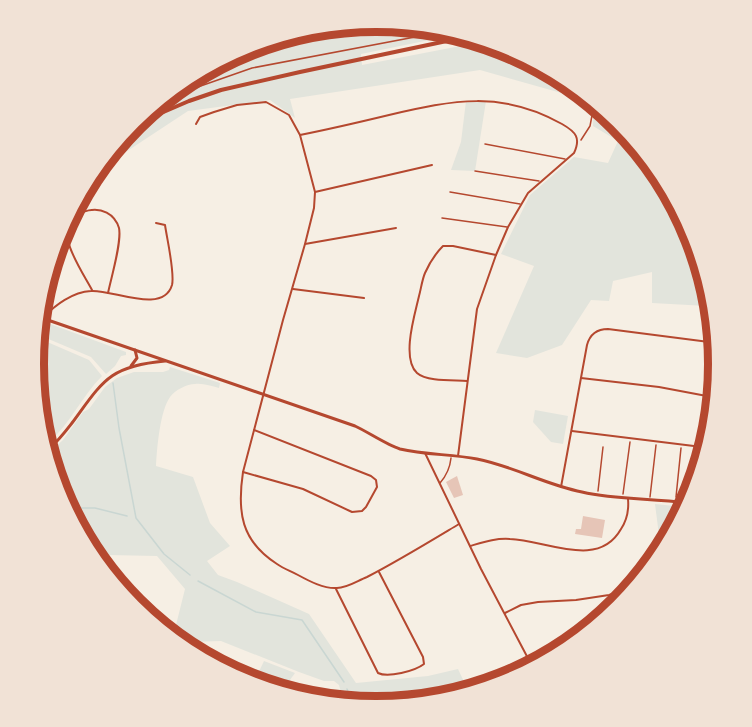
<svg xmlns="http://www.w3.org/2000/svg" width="752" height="727" font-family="'Noto Sans',sans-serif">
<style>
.green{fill:#e2e4dc}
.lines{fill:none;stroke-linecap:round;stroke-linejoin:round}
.stream{stroke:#c9d6d2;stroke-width:1.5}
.building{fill:#e6c5b7}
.path{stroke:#b5482f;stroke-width:1.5}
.service{stroke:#b5482f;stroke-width:1.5}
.minor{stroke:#b5482f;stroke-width:2}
.tertiary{stroke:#b5482f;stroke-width:3}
.primary{stroke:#b5482f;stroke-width:4}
.rim{fill:none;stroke:#b5482f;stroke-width:8}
</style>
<rect width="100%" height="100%" fill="#f6efe4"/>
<g class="green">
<path d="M376,21L449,36L361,54L362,65L481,42L507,47L591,103L572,96L480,70L290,99L295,118L270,100L188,111L103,167L134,121L245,47Z"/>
<path d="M466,101H486L475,171L451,170L461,142Z"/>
<path d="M594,105L618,122L693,233L707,306L652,303V272L613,281L609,301L591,300L562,345L527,358L496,353L534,266L501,254L530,195L574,157L608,163L618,141L593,126Z"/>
<path d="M42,321L126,352V355L121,356L115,366L106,374L91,357L39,335Z"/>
<path d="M38,338L89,360L102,376C82,396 70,424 49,442L34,363Z"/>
<path d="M170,367L220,383L219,388C211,386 203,383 195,384C187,384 175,390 170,397C160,411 157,448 156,466L193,477L210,523L230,546L207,561L218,575L237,582L309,614L356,683L428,676L458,669L467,688L376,706L343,700L339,685L334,681H324L299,672L221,641L188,642L174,633L185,589L157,556L108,555L106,564L59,494L51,451L63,440L83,412L89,409L105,387L117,378L134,372H163L169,370Z"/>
<path d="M535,410L568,416L563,444L551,442L533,422Z"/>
<path d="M655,504L684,507L660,543Z"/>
<path d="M264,661L295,673L284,688L254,682Z"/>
</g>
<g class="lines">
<g class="stream">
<path d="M113,383L119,428L136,518L164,554L190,575"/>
<path d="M69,508H95L127,516"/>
<path d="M198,581L256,612L302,620L344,682"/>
<path d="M347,689L352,701"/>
</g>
</g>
<g class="building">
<path d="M457,476L463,495L454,498L446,482Z"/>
<path d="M583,516L605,520L602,538L575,534L576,529H581Z"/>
</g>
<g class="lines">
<g class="path">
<path d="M172,96L252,68L436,33"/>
<path d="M581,140L590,126L594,105"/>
<path d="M598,491L603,447"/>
<path d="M623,494L630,442"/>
<path d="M650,497L656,445"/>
<path d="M676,497L681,448"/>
</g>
<g class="service">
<path d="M485,144L565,159"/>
<path d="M475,171L539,181"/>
<path d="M450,192L520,204"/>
<path d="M442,218L507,227"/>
<path d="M440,483C447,475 450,468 451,458"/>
</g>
<g class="minor">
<path d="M196,124L200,117L214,112L237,105L266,102L289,115L300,135L315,192L314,208L305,244L283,320L243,472C237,512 241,541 277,564C284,569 291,571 298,575C309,581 324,589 337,588C347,588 357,581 367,577C398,561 429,542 459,524"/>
<path d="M300,135C330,129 360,122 389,115C453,100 502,90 562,124C576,132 581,138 574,153L528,193L508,227L496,255L477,309L458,456"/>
<path d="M315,192L432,165"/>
<path d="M305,244L396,228"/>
<path d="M293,289L364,298"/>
<path d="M92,290C85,277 70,254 68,240C64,207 110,198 119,228C122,242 111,278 108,293"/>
<path d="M43,317C56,305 72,292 91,291C112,289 163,315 172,285C175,273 167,239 165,225L156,223"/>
<path d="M581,378L659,387L712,397"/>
<path d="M467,381C454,380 427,382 417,373C401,358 415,314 419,296C421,289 422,280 425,273C429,264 436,253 443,246H453L496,255"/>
<path d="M572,431L702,447"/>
<path d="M425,453L481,569L531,664"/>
<path d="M243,472L303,489L352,512L362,511L366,507L377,487L376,480L371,476L254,430"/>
<path d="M561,487L587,345C590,334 597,329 608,329L709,342L715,344"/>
<path d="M470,546C484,542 496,538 510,539C546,540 598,570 621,529C627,520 629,510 628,499"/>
<path d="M336,589L378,673C388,678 415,671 424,664L423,657L379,572"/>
<path d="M505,613L521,605L538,602L576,600L609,595L630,588"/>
</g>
<g class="tertiary">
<path d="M42,318L355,426C368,432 387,445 400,449C425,455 452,454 477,459C513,466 546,485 582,492C617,500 652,498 687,503"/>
<path d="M131,366L137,358L135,350"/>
<path d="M50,448C59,440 65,432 72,423C103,381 109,366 165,361"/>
</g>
<path class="primary" d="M131,126L189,101L221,90L300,72L461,38"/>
</g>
<path d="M0 0H752V727H0ZM44 364a332 332 0 1 1 664 0a332 332 0 1 1-664 0Z" fill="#f1e2d6" fill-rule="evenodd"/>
<path class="rim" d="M44 364a332 332 0 1 1 664 0a332 332 0 1 1-664 0Z"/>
</svg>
